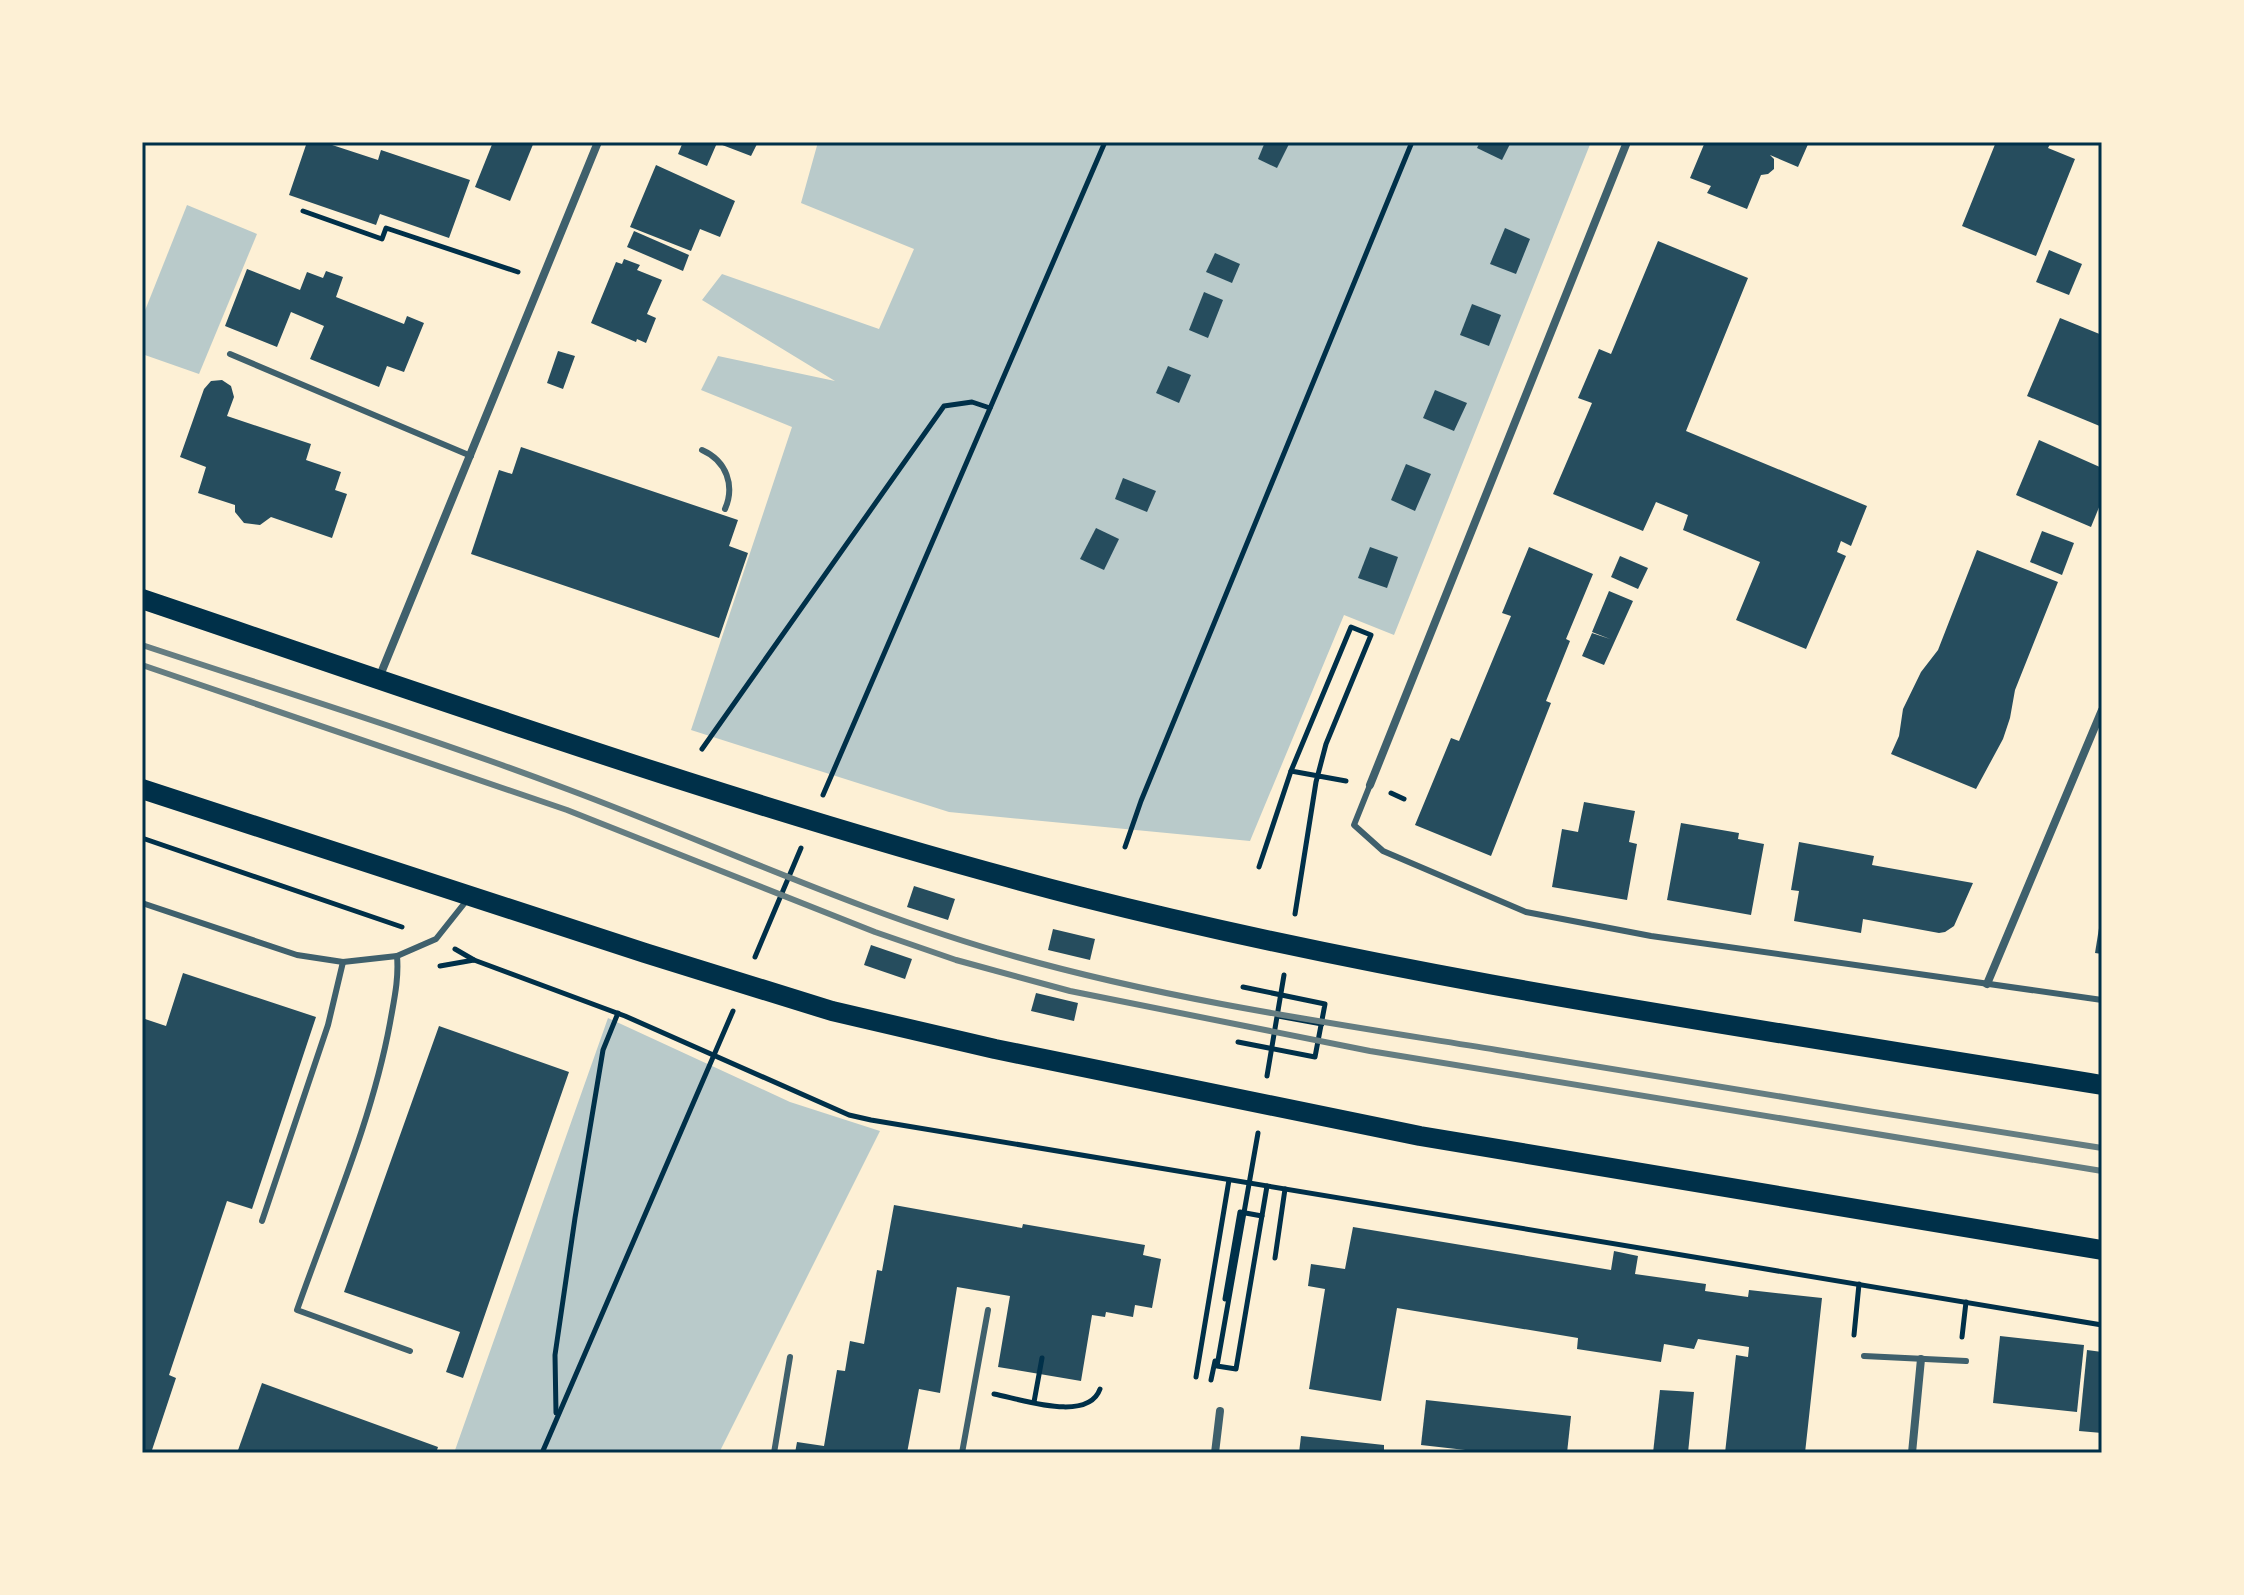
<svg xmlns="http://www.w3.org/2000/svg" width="2244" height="1595" font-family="Quicksand,sans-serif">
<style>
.green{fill:#b9caca}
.building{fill:#264d5e}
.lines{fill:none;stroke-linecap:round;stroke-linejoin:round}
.path{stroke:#003049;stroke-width:5}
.service{stroke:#3f606c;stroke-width:6}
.minor{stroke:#3f606c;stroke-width:8}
.primary{stroke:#003049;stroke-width:20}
.rail{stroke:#657d81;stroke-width:6}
.neatline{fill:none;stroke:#003049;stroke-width:3}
</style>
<rect width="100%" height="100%" fill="#fdf0d5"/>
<g class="green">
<path d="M818,142H1591L1394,635L1344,615L1250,841L949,812L691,730L792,427L701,390L718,356L835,381L702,300L722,274L879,329L914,249L801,203Z"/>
<path d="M187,205L257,234L199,374L142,354V318Z"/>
<path d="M608,1018L790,1102L880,1131L719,1453H454Z"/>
</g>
<g class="building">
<path d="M307,142H323L378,160L381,150L470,180L449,238L380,214L376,225L289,195Z"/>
<path d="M493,142H534L510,201L475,187Z"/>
<path d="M683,142H758L751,156L717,143L707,166L678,154Z"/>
<path d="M1265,142H1290L1277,168L1258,159Z"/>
<path d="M1480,142H1511L1502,160L1477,148Z"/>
<path d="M1705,142H1809L1798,167L1770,155L1774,159V169L1768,174L1761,175L1747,209L1707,193L1711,186L1690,178Z"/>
<path d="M1996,142H2051L2048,148L2075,159L2036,256L1962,226Z"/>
<path d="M656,165L735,201L720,237L700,229L691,251L630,227Z"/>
<path d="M1505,228L1530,239L1516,274L1490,264Z"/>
<path d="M634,231L689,255L683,271L627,247Z"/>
<path d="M1658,241L1748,278L1686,431L1867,506L1851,546L1841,541L1837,552L1846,556L1806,649L1736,620L1760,562L1683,530L1688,515L1656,502L1643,531L1553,494L1592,403L1578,398L1599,349L1611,354Z"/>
<path d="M2049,250L2082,264L2069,295L2036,282Z"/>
<path d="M1215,253L1240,264L1232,283L1206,272Z"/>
<path d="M624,259L640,265L637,270L662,280L647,314L656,318L646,343L637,339L636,342L591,323L616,262L622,264Z"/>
<path d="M247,269L300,290L307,272L323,278L326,271L343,277L336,297L404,324L407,316L424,323L404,372L387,366L379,387L310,359L324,326L291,312L277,347L225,326Z"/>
<path d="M1204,292L1223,300L1208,338L1189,330Z"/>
<path d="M1472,304L1501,315L1489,346L1460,335Z"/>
<path d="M2060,318L2102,335V427L2027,396Z"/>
<path d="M558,351L575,356L563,389L547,383Z"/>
<path d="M1168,366L1191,375L1179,403L1156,393Z"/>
<path d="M222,380L231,386L234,397L227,416L311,444L306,460L341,472L335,490L347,494L332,538L271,517L260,525L244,523L235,512V505L198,493L206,467L180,457L204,389L211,381Z"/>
<path d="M1435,390L1467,403L1454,431L1423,418Z"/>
<path d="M2039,440L2102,468V500L2091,527L2016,495Z"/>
<path d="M521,447L738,520L729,546L748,553L719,638L471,554L499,470L512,474Z"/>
<path d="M1406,464L1431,474L1415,511L1391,500Z"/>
<path d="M1123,478L1156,491L1147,512L1115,499Z"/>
<path d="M1096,528L1119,539L1104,570L1080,559Z"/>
<path d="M2042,531L2074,543L2062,575L2030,562Z"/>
<path d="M1370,547L1398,557L1387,588L1358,578Z"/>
<path d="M1529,547L1593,574L1566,639L1570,641L1546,701L1551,703L1491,856L1415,825L1451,738L1459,741L1498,647L1511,616L1502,613Z"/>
<path d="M1977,550L2058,582L2015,690L2010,718L2003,739L1976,789L1891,754L1899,736L1903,709L1921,672L1938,650Z"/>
<path d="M1620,556L1648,568L1638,589L1611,577Z"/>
<path d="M1609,591L1633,601L1604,665L1582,656L1592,633L1610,639L1592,632Z"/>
<path d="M1584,802L1635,811L1629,842L1637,844L1627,900L1552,887L1562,829L1578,832Z"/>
<path d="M1681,823L1739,833L1738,839L1764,844L1751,915L1667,900Z"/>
<path d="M1799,842L1874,856L1872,865L1973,883L1954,926L1945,932L1939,933L1863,919L1861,933L1794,921L1799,891L1791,890Z"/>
<path d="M914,886L955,899L948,920L907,907Z"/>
<path d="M2100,922H2102V954L2095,953Z"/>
<path d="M1053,929L1095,939L1090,960L1048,950Z"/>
<path d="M871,945L912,959L905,979L864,965Z"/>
<path d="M183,973L316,1017L252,1209L227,1201L169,1375L176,1378L151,1453H142V1180L144,1173L142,1172V1018L166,1026Z"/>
<path d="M1036,993L1078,1003L1074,1021L1031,1011Z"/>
<path d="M439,1026L569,1072L463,1378L446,1372L460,1332L344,1292Z"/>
<path d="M894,1205L1022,1228L1023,1224L1145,1245L1143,1255L1161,1259L1152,1308L1135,1305L1133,1317L1106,1312L1105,1317L1092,1315L1081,1381L998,1367L1010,1296L957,1287L940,1393L919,1389L907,1453H795L797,1442L824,1446L837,1370L845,1371L850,1341L864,1344L877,1270L882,1271Z"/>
<path d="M1353,1227L1611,1270L1614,1251L1638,1256L1635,1274L1706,1284L1705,1291L1748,1297L1749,1290L1822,1298L1805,1453H1725L1736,1355L1748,1357L1749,1347L1698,1339L1694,1349L1664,1344L1661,1362L1577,1349L1578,1338L1397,1308L1381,1401L1309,1389L1325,1289L1308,1286L1311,1264L1345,1269Z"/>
<path d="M2000,1336L2084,1345L2077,1412L1993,1403Z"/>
<path d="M2087,1350L2102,1352V1433L2079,1431Z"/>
<path d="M262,1383L438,1447L436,1453H237Z"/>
<path d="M1660,1390L1694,1392L1688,1453H1653Z"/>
<path d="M1426,1400L1571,1416L1567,1453H1492L1421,1445Z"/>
<path d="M1301,1436L1384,1445V1453H1299Z"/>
</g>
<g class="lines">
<g class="path">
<path d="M303,211L382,239L386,228L518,272"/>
<path d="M702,749L944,406L972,402L990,408"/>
<path d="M1391,793L1404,799"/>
<path d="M823,795L1105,142"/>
<path d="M142,838L402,927"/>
<path d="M1125,847L1141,801L1412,142"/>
<path d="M1259,867L1291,771"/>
<path d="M1295,914L1316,782L1326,744L1371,635L1351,627L1291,771L1346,781"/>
<path d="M455,949L474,960"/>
<path d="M755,957L801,848"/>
<path d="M440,966L474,960L625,1016L849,1115L871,1120L2102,1325"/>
<path d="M1278,1016L1322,1024"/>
<path d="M1238,1042L1315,1057L1325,1004L1243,987"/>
<path d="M1267,1076L1284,975"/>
<path d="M1258,1133L1217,1366L1236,1369L1267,1186"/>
<path d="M1275,1258L1285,1189"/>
<path d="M1225,1299L1240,1212L1262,1216"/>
<path d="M1854,1335L1859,1284"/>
<path d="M1962,1337L1966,1302"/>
<path d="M1196,1377L1229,1180"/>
<path d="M1211,1380L1215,1361"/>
<path d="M994,1394C1021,1399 1088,1423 1100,1389"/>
<path d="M1034,1402L1042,1358"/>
<path d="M556,1413L555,1355L575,1218L603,1050L618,1013"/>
<path d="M542,1453L733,1011"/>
</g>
<g class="service">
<path d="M230,354L471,456"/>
<path d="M702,450C727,461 735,486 725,509"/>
<path d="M1370,785L1354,825L1383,851L1526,912L1651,936L2102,1000"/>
<path d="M142,903L297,955L343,962L397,956L436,939L467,900"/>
<path d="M397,956C399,979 394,1000 390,1023C372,1121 330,1216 297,1310L410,1351"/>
<path d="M262,1221L328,1025L343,962"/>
<path d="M1864,1356L1966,1361"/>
<path d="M774,1453L790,1357"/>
<path d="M962,1453L988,1310"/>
</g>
<g class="minor">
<path d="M379,678L598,142"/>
<path d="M1370,785L1627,142"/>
<path d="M1987,984L2102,710"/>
<path d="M1215,1453L1220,1411"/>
<path d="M1912,1453L1921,1359"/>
</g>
<g class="primary">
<path d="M142,599C453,704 764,815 1082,897C1417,982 1761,1029 2102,1085"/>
<path d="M142,789L645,953L832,1011L995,1049L1420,1136L2102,1250"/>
</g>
<g class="rail">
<path d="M142,645C284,692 427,736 567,789C717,845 862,914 1017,957C1173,1001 1337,1024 1497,1050C1699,1083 1900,1117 2102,1148"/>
<path d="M142,665L567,810L875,932L956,960L1070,991L1370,1051L2102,1171"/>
</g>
</g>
<rect width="2244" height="1595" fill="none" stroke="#fdf0d5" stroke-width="288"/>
<rect x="144" y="144" width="1956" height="1307" class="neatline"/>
</svg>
